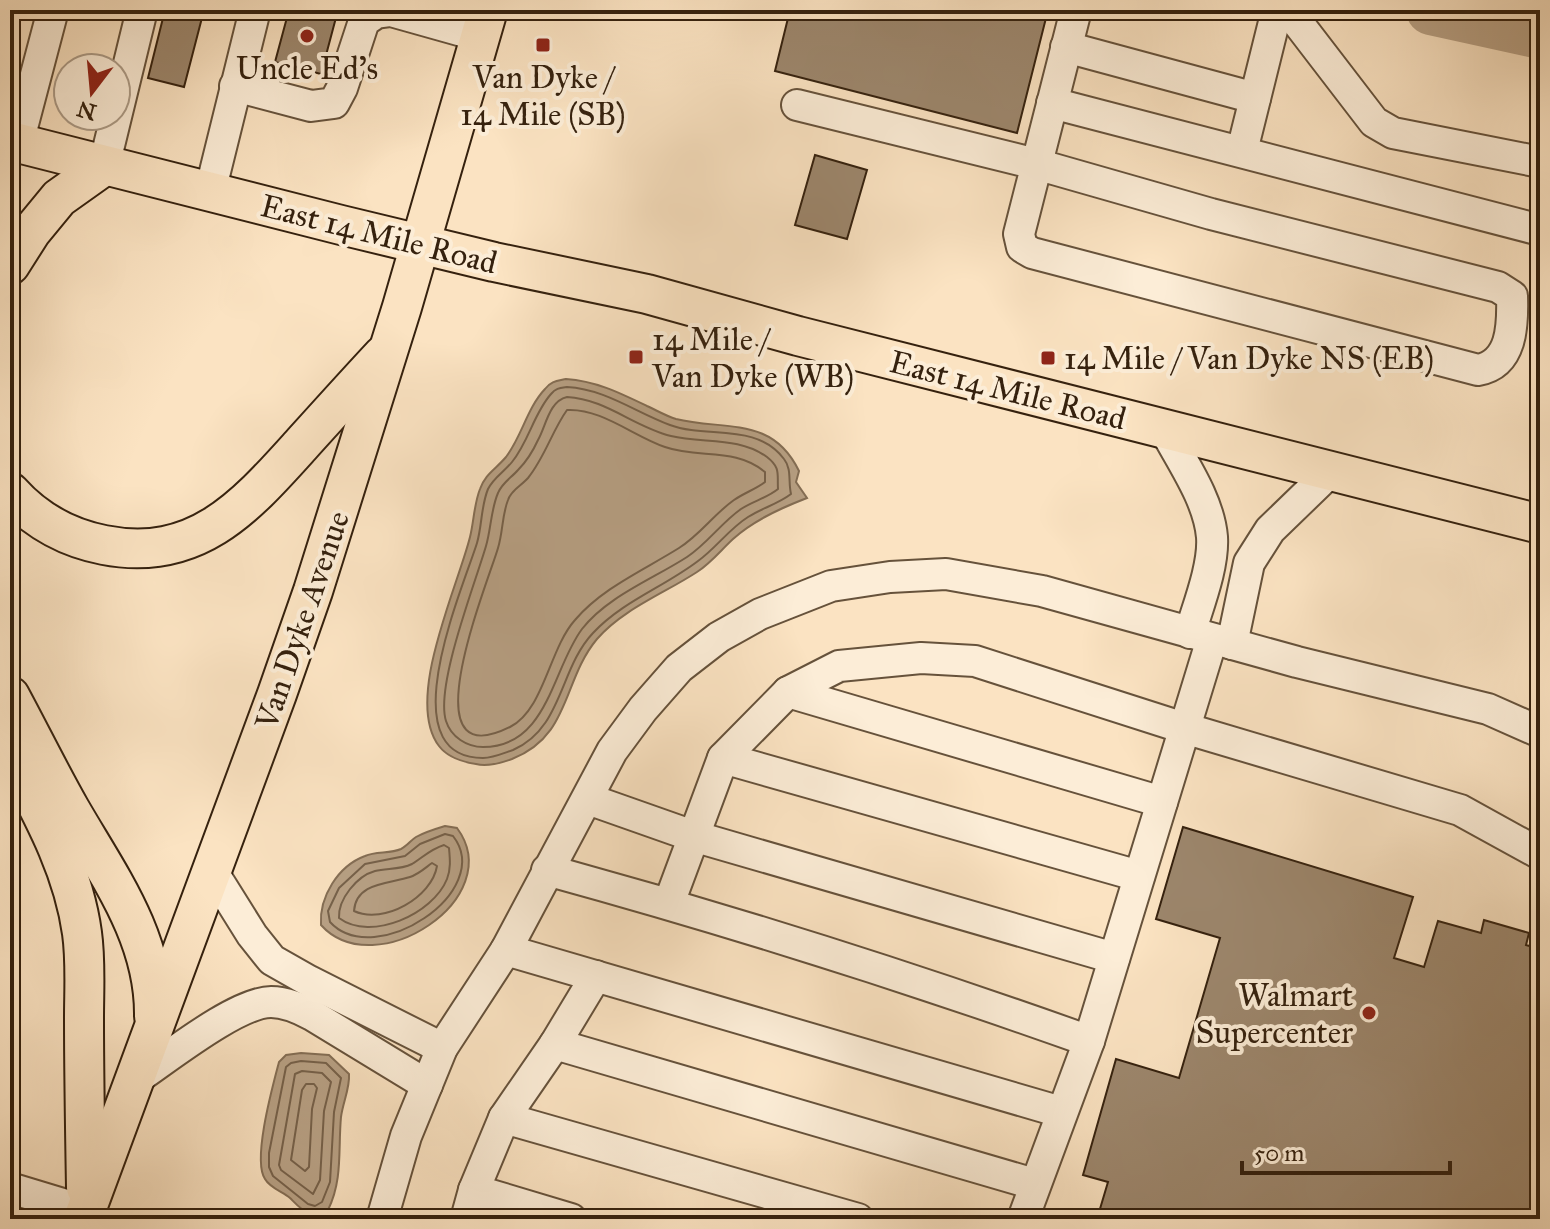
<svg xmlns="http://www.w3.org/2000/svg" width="1550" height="1229" font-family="'IM FELL Great Primer',serif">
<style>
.water{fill:#b8a185;stroke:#846e55;stroke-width:2}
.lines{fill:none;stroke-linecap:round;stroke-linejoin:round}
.shore{stroke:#76614a;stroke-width:2}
.river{stroke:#b8a185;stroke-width:50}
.building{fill:#9c866c;stroke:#35210e;stroke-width:2}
.minor-casing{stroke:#66523b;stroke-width:34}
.major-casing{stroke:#35210e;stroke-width:42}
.minor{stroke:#fcedd7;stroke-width:30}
.major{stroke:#fbe3c2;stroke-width:38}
.poi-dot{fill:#8f2418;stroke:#fcedd7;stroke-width:3}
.labels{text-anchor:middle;stroke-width:8;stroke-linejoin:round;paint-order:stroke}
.poi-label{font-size:32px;fill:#35210e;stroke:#fcedd7}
.street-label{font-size:32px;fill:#35210e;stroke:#fcedd7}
</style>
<rect width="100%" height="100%" fill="#fbe3c2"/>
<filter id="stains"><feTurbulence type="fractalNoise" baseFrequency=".0025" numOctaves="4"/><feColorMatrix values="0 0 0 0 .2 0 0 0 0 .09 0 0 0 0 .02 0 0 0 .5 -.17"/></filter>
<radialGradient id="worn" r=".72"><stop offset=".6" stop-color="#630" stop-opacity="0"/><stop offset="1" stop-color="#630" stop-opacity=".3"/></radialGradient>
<g class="water">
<path d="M566,379C596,381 620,393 647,406C656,410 666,416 676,419C724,431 772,415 799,471L796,482L807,498C781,508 754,520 733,539C721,550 711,563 697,572C665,593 623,609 597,639C562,681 571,736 512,759C501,763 487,767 476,764C463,762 448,758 439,746C404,700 457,589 470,537C474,521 474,504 480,489C485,474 496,469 506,457C522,436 527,408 545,389C551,381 557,381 566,379Z"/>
<path d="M445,826L457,828C509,898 375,985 321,925C319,897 338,866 365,856C376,851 390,854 401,849C407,846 411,840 416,837C425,832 435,829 445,826Z"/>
<path d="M301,1053L329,1055L349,1074C350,1088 343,1102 341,1117C338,1149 343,1180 328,1210C308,1218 304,1212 290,1198C283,1192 270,1188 265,1179C252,1160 273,1085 279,1062L286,1055Z"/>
</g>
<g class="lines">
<g class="shore">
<path d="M567,387C605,389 635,412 670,425C707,439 756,422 784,459C792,469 788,482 791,494C778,504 762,508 748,517C729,529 716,548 698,561C664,587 623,601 593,633C559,669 563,728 513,750C504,753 493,758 483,758C388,758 463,588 477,543C482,526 481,506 488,489C494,477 504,472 512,462C529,441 534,413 551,394C556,388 560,388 567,387Z"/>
<path d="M567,397C606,399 634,427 671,436C703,444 738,436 767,457C781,468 777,474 778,489C767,498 753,501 741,509C721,523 707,544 687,557C653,579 608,596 582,629C552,669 548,747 483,747C467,747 451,737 446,721C435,686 475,584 486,546C491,529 491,509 498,493C502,483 511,478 518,470C526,462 533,451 538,440C546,426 549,401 567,397Z"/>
<path d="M567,410C601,408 633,436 665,447C699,459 735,447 765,472V482C756,489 744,493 734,500C714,514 700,535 679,548C644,570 602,588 575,620C549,649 544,710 510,727C406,779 489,580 498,548C503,532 502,515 508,500C511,490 521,486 528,478C545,457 552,431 567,410Z"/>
<path d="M445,834L453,836C496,891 375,971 330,922L328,911L339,888L365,864L405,856L420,844Z"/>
<path d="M444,845L449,848C450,859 451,869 447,879C433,914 371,942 339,918C338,899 357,876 375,871C387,868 400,870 412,864C423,857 431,849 444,845Z"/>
<path d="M432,863L437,866C432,897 384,925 354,911C356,882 389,884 410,877C419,874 425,868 432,863Z"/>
<path d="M301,1061L326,1063L341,1078L334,1112L330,1182L322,1202L315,1206L308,1204L273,1176L269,1167V1153L286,1067L291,1063Z"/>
<path d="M302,1071L322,1073L331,1082L324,1111L320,1180L313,1194L281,1170L279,1165L295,1074Z"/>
<path d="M306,1084H314L317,1088L312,1109L309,1167L305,1171L291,1160L302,1090Z"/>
</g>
<path class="river" d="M1431,10L1540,34"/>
</g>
<g class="building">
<path d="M165,10H204L184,87L148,78Z"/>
<path d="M289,10H338L321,74L275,62Z"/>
<path d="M790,10H1048L1017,133L775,71Z"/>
<path d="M815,155L867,170L847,239L795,225Z"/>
<path d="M1183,827L1413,897L1394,958L1424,967L1438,921L1481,933L1484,920L1529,933L1526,945L1540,949V1219H1097L1108,1182L1083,1175L1116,1059L1179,1078L1220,938L1156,919Z"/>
</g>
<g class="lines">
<defs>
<g id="minor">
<path d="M1288,10L1374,122L1393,133L1540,162"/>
<path d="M1066,47L1255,98"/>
<path d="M235,86L311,106L334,103L342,88L364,21L376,13L391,11L480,36"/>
<path d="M1052,103L1540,230"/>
<path d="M797,105L1036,164L1211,214L1498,287L1512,296C1513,326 1512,364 1478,370L1032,253L1022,247L1019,234L1076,10"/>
<path d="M18,143L53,10"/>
<path d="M1242,151L1277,10"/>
<path d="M104,166L142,10"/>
<path d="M210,192L255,10"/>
<path d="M1165,430C1182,462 1209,500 1212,537C1214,566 1198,606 1190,633"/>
<path d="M1232,644L1249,563L1270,530L1331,471"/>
<path d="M788,692L1162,802"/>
<path d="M723,758L1139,876"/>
<path d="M588,799L693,836L1114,958"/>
<path d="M547,870C729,920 910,977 1089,1041"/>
<path d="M212,871L252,935L272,960L309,981L442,1048"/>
<path d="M669,903L723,758L788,692L839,666L921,658L975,661L1184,728L1460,810L1540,854"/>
<path d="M506,950L1061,1112"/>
<path d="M555,1044L1034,1184"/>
<path d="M136,1079C166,1059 237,1002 271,1002C286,1002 299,1008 312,1015L427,1085"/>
<path d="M504,1118L858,1219"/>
<path d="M10,1188L86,1211"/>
<path d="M474,1190L571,1219"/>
<path d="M382,1219L406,1136L442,1048L506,950L612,751L643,709L679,668L719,637L760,614L831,586L890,577L946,574L1042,591L1297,662L1488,709L1540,732"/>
<path d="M466,1219L474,1190L504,1118L555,1044L596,976"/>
<path d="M1023,1219L1089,1041L1212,639"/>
</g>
<g id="major">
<path d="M10,141L341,225L494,262L647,294L798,336L1540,524"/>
<path d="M10,265L31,232L59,198L104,166"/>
<path d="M10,492C35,520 68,538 104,545C196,563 245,507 300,446C328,415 355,385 383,355"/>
<path d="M10,696C30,733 49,772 70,809C108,875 155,937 154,1016"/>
<path d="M10,753C40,810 73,867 82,933C86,961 84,989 84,1018C84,1074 85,1131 86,1188"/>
<path d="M83,1219L277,694L313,591L402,307L488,10"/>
</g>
</defs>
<use href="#minor" class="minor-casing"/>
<use href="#major" class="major-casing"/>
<use href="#minor" class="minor"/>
<use href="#major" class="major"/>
</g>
<g class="poi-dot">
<circle cx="307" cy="36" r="8"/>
<rect x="535" y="37" width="16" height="16" rx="4"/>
<rect x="628" y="349" width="16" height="16" rx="4"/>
<rect x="1040" y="350" width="16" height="16" rx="4"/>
<circle cx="1369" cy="1013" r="8"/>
</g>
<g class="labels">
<g class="poi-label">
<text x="307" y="79">Uncle Ed's</text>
<text x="543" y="88">Van Dyke /<tspan x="543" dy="37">14 Mile (SB)</tspan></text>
<text x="652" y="350" text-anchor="start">14 Mile /<tspan x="652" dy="37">Van Dyke (WB)</tspan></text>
<text x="1064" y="369" text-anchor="start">14 Mile / Van Dyke NS (EB)</text>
<text x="1353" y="1006" text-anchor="end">Walmart<tspan x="1353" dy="37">Supercenter</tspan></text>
</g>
<g class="street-label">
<text transform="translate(379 234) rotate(14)" y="11">East 14 Mile Road</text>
<text transform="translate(1008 390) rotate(14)" y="11">East 14 Mile Road</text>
<text transform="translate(302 620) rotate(-71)" y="11">Van Dyke Avenue</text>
</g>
</g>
<rect width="1550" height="1229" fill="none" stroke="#fbe3c2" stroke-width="40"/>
<rect x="12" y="12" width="1526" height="1205" fill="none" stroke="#35210e" stroke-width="4"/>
<rect x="20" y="20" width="1510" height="1189" fill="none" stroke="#35210e" stroke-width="2"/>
<g transform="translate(92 92) rotate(196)"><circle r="38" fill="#fcedd7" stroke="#ac9b87" stroke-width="2"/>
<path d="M0-6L14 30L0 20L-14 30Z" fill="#8f2418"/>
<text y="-12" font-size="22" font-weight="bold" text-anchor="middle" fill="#35210e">N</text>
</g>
<path d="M1242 1161v12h208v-12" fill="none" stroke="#35210e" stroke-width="4"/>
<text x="1254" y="1161" font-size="24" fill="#35210e" stroke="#fcedd7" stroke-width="6" paint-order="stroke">50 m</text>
<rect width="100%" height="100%" filter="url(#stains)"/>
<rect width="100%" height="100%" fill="url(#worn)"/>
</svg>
